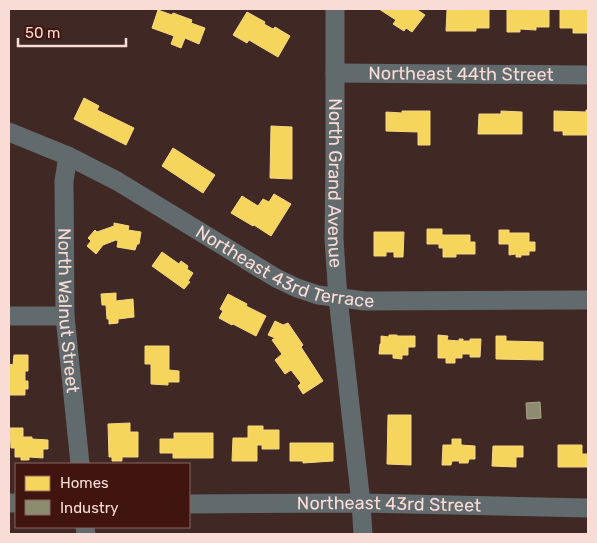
<svg xmlns="http://www.w3.org/2000/svg" width="597" height="543" font-family="Rubik,sans-serif">
<style>
.homes{fill:#f6d55c;stroke:#f7d781}
.industry{fill:#8c8c6e;stroke:#ada48d}
.lines{fill:none;stroke-linecap:round;stroke-linejoin:round}
.minor{stroke:#616a6c;stroke-width:19}
.labels{text-anchor:middle;stroke-width:5;stroke-linejoin:round;paint-order:stroke}
.street-label{font-size:18px;fill:#f9dcd6;stroke:#401510}
</style>
<rect width="100%" height="100%" fill="#402824"/>
<g class="homes">
<path d="M379,9H416L425,15L412,32L406,28L404,31L393,24L396,20Z"/>
<path d="M459,9L489,10V28H476V31H446L447,10Z"/>
<path d="M507,9H531V10H549V27H536V30L520,29V32H507Z"/>
<path d="M560,9H588V33H573V28H560Z"/>
<path d="M158,10L172,15L173,13L192,20L191,23L205,28L199,44L185,38L181,48L171,44L174,36L152,28Z"/>
<path d="M247,12L265,22L264,24L273,29L275,27L290,36L278,57L249,40L247,43L233,35Z"/>
<path d="M84,98L99,106L97,110L134,128L126,145L74,119Z"/>
<path d="M586,110H588V135H563V131H554V111L586,112Z"/>
<path d="M402,111H430V145H418V132L386,131V112L402,113Z"/>
<path d="M501,111L522,112V134H478L479,114H501Z"/>
<path d="M271,126L292,127V179L270,178Z"/>
<path d="M173,148L215,175L203,193L162,166Z"/>
<path d="M274,194L291,204L271,236L254,225L253,226L231,213L242,196L258,206L263,199L269,202Z"/>
<path d="M114,223L129,226L128,230L141,232L139,244H137L135,250L117,247L118,241L116,240L103,245L96,254L87,246L91,241L88,238L95,230L97,232L114,226Z"/>
<path d="M427,229H442V235H470V242H475V254H456V257H443V248H439V244H427Z"/>
<path d="M499,230H509V233H529V242H535V251H529V255H521V257H516V254L509,255V244H499Z"/>
<path d="M374,232H404L403,257H394V252H386V256H374Z"/>
<path d="M162,252L179,264L181,261L188,266L187,269L193,273L188,281L190,282L184,289L152,266Z"/>
<path d="M116,293V301L133,299L134,317L118,319V323L109,324V319H107L106,305H102L101,294Z"/>
<path d="M228,294L247,304L246,306L266,316L256,336L233,324L232,325L219,318L223,311L220,309Z"/>
<path d="M275,321L283,325L288,323L303,345L301,347L323,381L303,394L298,386L301,383L291,370L285,374L275,360L282,354L272,340L275,338L268,335Z"/>
<path d="M389,335H397V336H415V347H408V355H402V359L393,358V354H379L380,344H381V336L389,337Z"/>
<path d="M438,335L448,336L447,340L459,341V339H463V341H470V339H481L480,357H470V354H462V358H455V363H446V358H438Z"/>
<path d="M496,336H506V341L543,342V360L496,359Z"/>
<path d="M145,346H169V370L179,371V382H168V385L151,384V364H145Z"/>
<path d="M14,355H28V371H25V381H28V389H25V395H9V364L13,365Z"/>
<path d="M388,415H411V465L387,464Z"/>
<path d="M130,423V432H138V457H122V461H112V457H109L108,424Z"/>
<path d="M248,426H263V430H279V449H262V445H257V461H232L233,438H248Z"/>
<path d="M10,428H23V437H32V439L48,440V449H43V458L29,457V460H21V457H15V448H11Z"/>
<path d="M174,433H213V458H173V453H160V439H174Z"/>
<path d="M452,439H461V445L475,446V459H469L468,463H459L460,461H452L451,465H442L443,445H452Z"/>
<path d="M290,443H333V461L303,463V461H290Z"/>
<path d="M558,445H582V454H588V467H558Z"/>
<path d="M493,446H523V457H516V467L492,466Z"/>
</g>
<path class="industry" d="M540,402L541,418L527,419L526,403Z"/>
<g class="lines">
<g class="minor">
<path id="s1" d="M335,9V158L334,239L338,298L361,503L363,534"/>
<path id="s2" d="M335,73L588,75"/>
<path id="s3" d="M9,132L68,156L117,181L276,278L297,288L318,295L365,301L588,300"/>
<path id="s4" d="M68,156L64,181L65,316L80,464"/>
<path d="M9,316H65"/>
<path d="M9,503H16"/>
<path id="s5" d="M189,504L361,503L588,508"/>
<path d="M85,527L86,534"/>
</g>
</g>
<g class="labels">
<g class="street-label">
<text dy="6" stroke="none"><textPath href="#s2" startOffset="126">Northeast 44th Street</textPath></text>
<text dy="6" stroke="none"><textPath href="#s1" startOffset="174">North Grand Avenue</textPath></text>
<text dy="6" stroke="none"><textPath href="#s3" startOffset="310">Northeast 43rd Terrace</textPath></text>
<text dy="6" stroke="none"><textPath href="#s4" startOffset="155">North Walnut Street</textPath></text>
<text dy="6" stroke="none"><textPath href="#s5" startOffset="200">Northeast 43rd Street</textPath></text>
</g>
</g>
<rect width="597" height="543" fill="none" stroke="#f9dcd6" stroke-width="20"/>
<rect x="15" y="463" width="175" height="65" fill="#401510" stroke="#8a655f"/>
<rect x="25" y="476" width="25" height="15" fill="#f6d55c" stroke="#8a655f"/>
<text x="60" y="488" font-size="15" fill="#f9dcd6">Homes</text>
<rect x="25" y="500" width="25" height="15" fill="#8c8c6e" stroke="#8a655f"/>
<text x="60" y="513" font-size="15" fill="#f9dcd6">Industry</text>
<path d="M18 38v8h108v-8" fill="none" stroke="#f9dcd6" stroke-width="2.5"/>
<text x="25" y="38" font-size="15" fill="#f9dcd6" stroke="#401510" stroke-width="4" paint-order="stroke">50 m</text>
</svg>
